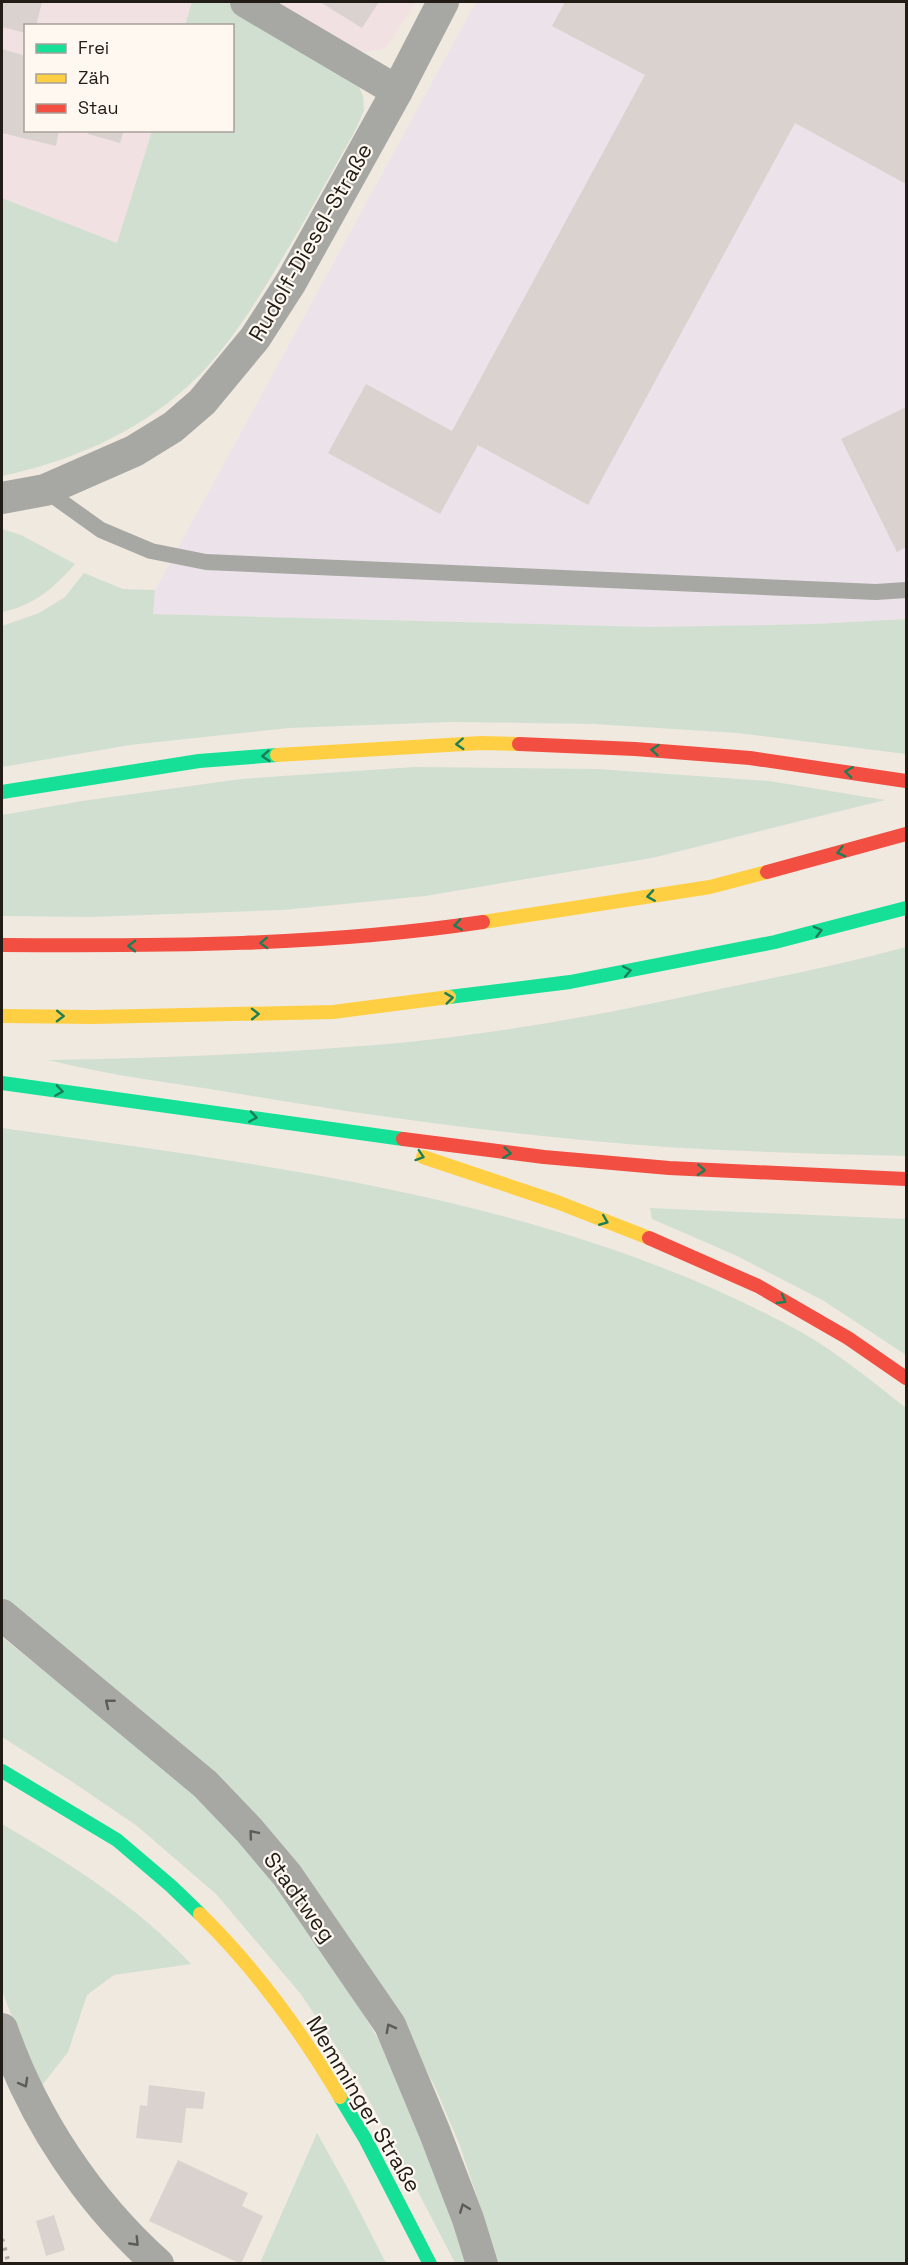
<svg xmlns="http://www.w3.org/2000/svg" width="908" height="2265" font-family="'Space Grotesk',sans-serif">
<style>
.commercial{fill:#f1e1e3}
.industrial{fill:#ece2e9}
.green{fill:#d1dfd1}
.building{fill:#dad2ce}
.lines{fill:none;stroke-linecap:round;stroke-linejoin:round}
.lane{stroke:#a7a8a4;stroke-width:16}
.street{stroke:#a7a8a4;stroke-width:32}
.fast{stroke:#16e098;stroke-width:14}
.slow{stroke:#ffcf43;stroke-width:14}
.jam{stroke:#f24e42;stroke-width:14}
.rail{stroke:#aca9a4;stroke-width:4.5;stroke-dasharray:3 6;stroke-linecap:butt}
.oneway{stroke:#1c7e57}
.oneway2{stroke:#5d5b56}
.labels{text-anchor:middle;stroke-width:4.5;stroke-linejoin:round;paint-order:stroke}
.street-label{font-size:22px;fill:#211c16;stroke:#fef8f1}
</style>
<rect width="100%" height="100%" fill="#f0e9e0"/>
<g class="commercial">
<path d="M2,2H192L185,25L26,26V130L152,131L118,244L2,198Z"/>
<path d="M276,2H416L385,48L368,52L352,49Z"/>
</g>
<path class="industrial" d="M476,2H906V619L815,624L651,627L153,614L155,590Z"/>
<g class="green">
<path d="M192,2H227L332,62L358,85L363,96L364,110L356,129C330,175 305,221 277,267C249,314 218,363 174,398C125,438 63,463 2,476V198L117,243L152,131L232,130V26L185,25Z"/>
<path d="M2,529L21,535L75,564C54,588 33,606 2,612Z"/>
<path d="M84,573L123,589L155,590L153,614L651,627L815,624L906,619V754L737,733L595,724L450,722L289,728L130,745L2,767V626L39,613L65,597Z"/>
<path d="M414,767L598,769L769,781L885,800L652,858L425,896L283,910L90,917L2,916V815L82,801L241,779Z"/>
<path d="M906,947V1156C826,1154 747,1152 667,1147C524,1137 381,1118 240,1094C176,1083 111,1076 48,1060C157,1058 266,1054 375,1045C494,1035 613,1013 729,987C789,975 848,963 906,947Z"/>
<path d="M2,1128C273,1166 557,1198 801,1332C838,1353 873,1382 906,1408V2263H499L460,2146L436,2089L398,2015L260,1820L191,1752L2,1598Z"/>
<path d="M650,1208L906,1219V1355L824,1301L735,1255L652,1219Z"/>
<path d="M2,1637L168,1770L222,1821L277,1884L356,2002L380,2042L455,2222L467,2263H455L400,2157L354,2073L300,1993L216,1894L137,1826L74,1783L2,1737Z"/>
<path d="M2,1824C72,1865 135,1904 191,1964L114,1975L87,1995L68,2052L40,2088L2,1991Z"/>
<path d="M317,2133L346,2185L386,2263H260Z"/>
</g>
<g class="building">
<path d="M2,2H42L36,26H26V33L2,27Z"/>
<path d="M320,2H379L362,28Z"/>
<path d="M565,2H906V184L795,123L588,505L478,445L440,514L328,453L366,384L452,431L645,75L552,26Z"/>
<path d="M2,49L26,56V130H59L56,146L2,133Z"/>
<path d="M89,130H124L120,143L88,134Z"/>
<path d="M906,407V547L897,552L841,439Z"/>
<path d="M149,2085L205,2092L203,2109L186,2108L182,2143L136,2138L140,2105L147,2106Z"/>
<path d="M178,2160L248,2193L242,2206L263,2216L241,2264L149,2221Z"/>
<path d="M54,2215L65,2250L46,2256L36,2221Z"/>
</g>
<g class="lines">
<path class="lane" d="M45,490L101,530L151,551L206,562L876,592L906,590"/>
<g class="street">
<path d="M246,2L397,91"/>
<path d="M2,498L45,490L134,451L173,427L202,402L255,338L291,282L397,91L443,2"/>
<path d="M2,1615L205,1784L249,1830L287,1875L390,2025L435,2133L468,2219L482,2264"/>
<path d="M2,2029C33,2118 87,2200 158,2264"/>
</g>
<g class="fast">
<path d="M2,792L199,761L277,755"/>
<path d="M449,997L570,982L775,942L906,908"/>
<path d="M2,1083L403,1139"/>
<path d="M2,1771L117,1840L171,1886L200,1914"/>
<path d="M340,2097L366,2140L430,2264"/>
</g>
<g class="slow">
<path d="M277,755L481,743L519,744"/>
<path d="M483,922L710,887L767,872"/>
<path d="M2,1016L93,1017L333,1012L449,997"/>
<path d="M423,1157L557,1202L649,1238"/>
<path d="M200,1914C255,1968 301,2031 340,2097"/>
</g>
<g class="jam">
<path d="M519,744L635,749L750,758L906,781"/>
<path d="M767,872L906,834"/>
<path d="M2,945C164,946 322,946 483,922"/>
<path d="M403,1139L544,1157L669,1168L906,1179"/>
<path d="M649,1238L758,1286L848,1338L906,1378"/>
</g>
<path class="rail" d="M2,2239L9,2264"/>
</g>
<defs><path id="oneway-chevron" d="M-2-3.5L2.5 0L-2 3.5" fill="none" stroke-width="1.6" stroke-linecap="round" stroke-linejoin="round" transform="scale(1.5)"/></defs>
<g class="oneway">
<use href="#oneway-chevron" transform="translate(460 744) rotate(177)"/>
<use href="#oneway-chevron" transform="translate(655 750) rotate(-175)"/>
<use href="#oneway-chevron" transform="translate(266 756) rotate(176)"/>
<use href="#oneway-chevron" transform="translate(849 772) rotate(-172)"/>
<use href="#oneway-chevron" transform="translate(841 852) rotate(165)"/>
<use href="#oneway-chevron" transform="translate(651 896) rotate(171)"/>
<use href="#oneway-chevron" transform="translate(458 925) rotate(171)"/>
<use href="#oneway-chevron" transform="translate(818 931) rotate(-15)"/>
<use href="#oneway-chevron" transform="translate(264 943) rotate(178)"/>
<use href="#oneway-chevron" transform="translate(132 946) rotate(-180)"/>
<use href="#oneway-chevron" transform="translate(627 971) rotate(-11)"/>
<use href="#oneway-chevron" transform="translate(449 998) rotate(-7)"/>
<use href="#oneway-chevron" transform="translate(255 1014) rotate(-1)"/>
<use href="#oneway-chevron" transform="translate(60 1016) rotate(1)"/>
<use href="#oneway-chevron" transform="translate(59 1091) rotate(8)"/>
<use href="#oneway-chevron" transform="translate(253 1117) rotate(9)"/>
<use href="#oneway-chevron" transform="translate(507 1153) rotate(7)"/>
<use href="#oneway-chevron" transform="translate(420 1156) rotate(18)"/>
<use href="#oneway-chevron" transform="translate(701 1170) rotate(3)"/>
<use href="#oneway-chevron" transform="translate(604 1221) rotate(22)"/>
<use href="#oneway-chevron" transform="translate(782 1300) rotate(30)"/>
</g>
<g class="oneway2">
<use href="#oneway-chevron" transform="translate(109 1703) rotate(-141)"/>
<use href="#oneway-chevron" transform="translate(253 1834) rotate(-130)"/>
<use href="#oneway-chevron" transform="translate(390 2028) rotate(-118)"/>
<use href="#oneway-chevron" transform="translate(24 2083) rotate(61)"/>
<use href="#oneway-chevron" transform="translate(464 2208) rotate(-111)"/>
<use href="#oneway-chevron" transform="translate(135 2242) rotate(46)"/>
</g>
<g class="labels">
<g class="street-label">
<text transform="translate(310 242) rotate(-60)" y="8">Rudolf-Diesel-Straße</text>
<text transform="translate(300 1897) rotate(54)" y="8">Stadtweg</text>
<text transform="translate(364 2104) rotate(59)" y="8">Memminger Straße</text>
</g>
</g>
<rect width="908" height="2265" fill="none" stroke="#211c16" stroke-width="6"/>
<rect x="24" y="24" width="210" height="108" fill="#fef8f1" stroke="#a6a099" stroke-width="1.5"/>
<rect x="36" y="44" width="30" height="9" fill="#16e098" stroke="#a6a099" stroke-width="1.5"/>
<text x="78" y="54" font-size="18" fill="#211c16">Frei</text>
<rect x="36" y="74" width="30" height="9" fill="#ffcf43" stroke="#a6a099" stroke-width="1.5"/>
<text x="78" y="84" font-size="18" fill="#211c16">Zäh</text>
<rect x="36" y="104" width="30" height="9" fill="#f24e42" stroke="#a6a099" stroke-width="1.5"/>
<text x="78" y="114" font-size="18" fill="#211c16">Stau</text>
</svg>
